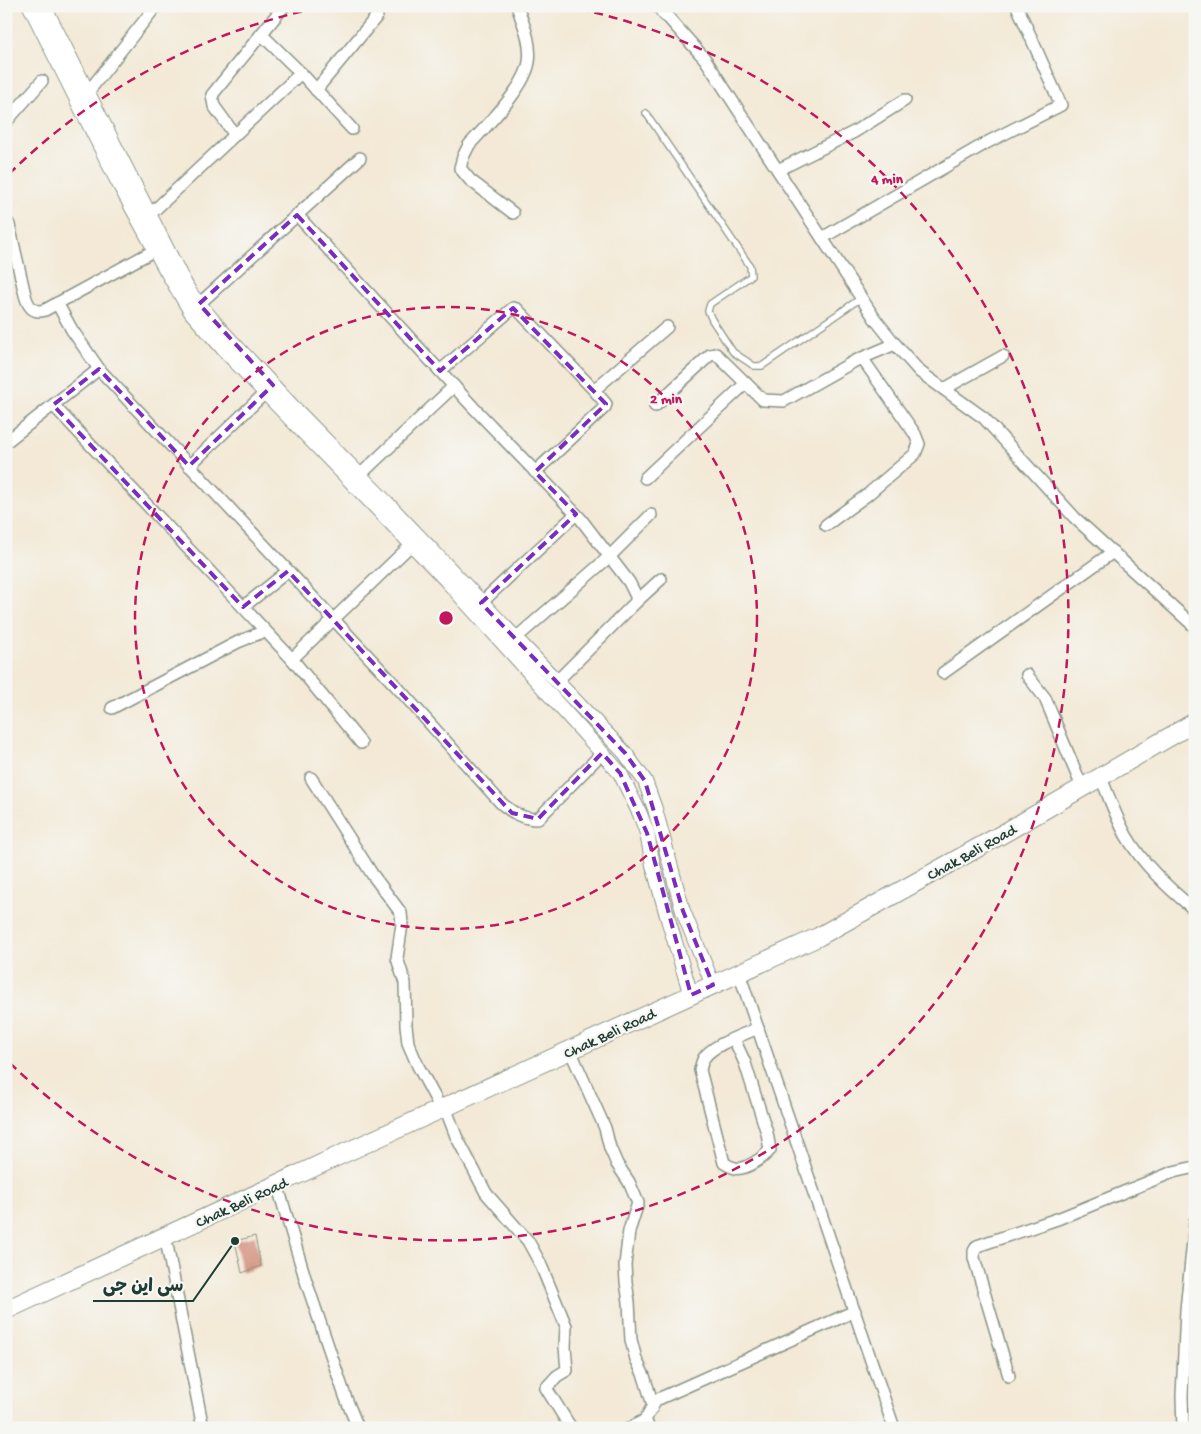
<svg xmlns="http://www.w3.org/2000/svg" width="1201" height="1434" font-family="'Gochi Hand','Playpen Sans Arabic',sans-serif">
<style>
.building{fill:#d49685}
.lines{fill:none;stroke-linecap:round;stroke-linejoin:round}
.service-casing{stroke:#899385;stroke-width:8}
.minor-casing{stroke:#899385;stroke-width:14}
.tertiary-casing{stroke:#899385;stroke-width:16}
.primary-casing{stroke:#899385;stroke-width:20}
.service{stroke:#fff;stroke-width:5.5}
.minor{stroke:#fff;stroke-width:11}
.tertiary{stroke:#fff;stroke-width:14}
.primary{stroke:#fff;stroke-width:18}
.marked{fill:none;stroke:#7b2cbf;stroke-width:4;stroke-dasharray:10 6;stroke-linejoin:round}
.ring{fill:none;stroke:#c2185b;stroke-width:2.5;stroke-dasharray:9 6}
.labels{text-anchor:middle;stroke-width:4.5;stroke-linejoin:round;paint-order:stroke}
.street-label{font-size:16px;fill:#1f3d34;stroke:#f6f6f2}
.centre{fill:#c2185b;stroke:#f6f6f2;stroke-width:2.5}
.ring-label{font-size:15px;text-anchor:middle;font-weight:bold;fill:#c2185b;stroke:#f6f6f2;stroke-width:4.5;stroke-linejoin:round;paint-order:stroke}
.leader{fill:none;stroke:#1f3d34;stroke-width:2}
.callout-dot{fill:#1f3d34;stroke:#f6f6f2;stroke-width:2}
.callout-label{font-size:18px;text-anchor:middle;font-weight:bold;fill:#1f3d34;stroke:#f6f6f2;stroke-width:4.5;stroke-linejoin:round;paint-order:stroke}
</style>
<rect width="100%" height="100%" fill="#f6f6f2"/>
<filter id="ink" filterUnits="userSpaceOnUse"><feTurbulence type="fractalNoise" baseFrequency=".02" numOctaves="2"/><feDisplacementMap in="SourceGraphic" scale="10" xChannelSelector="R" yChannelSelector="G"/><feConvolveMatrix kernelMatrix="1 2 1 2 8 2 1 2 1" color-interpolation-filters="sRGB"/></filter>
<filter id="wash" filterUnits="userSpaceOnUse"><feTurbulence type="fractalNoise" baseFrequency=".0096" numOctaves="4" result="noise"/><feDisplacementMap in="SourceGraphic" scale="20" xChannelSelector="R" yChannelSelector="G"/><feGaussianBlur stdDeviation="1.12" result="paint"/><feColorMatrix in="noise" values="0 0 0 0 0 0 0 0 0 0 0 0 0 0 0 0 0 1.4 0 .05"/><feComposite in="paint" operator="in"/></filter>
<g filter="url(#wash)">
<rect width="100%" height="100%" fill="#f3e9d6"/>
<g id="blocks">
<path class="building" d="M255,1236L261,1266L242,1273L235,1241Z"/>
</g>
</g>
<g filter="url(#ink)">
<use href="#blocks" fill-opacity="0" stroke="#899385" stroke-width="1"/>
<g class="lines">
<defs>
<path id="service" d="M646,113L750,266L751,276L710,304L708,311L712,320L733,352L754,366H762L861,298"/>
<g id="minor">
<path d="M669,6L666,15L705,59L875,319L895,344L920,372L984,418L1075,518L1195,627"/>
<path d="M261,34L301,73L352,129"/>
<path d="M316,90L377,16"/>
<path d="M88,92L156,6"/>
<path d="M6,122L42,81"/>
<path d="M235,135L214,106L212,95L284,6"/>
<path d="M778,170L854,132L905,100"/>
<path d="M513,213L470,180L460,168L463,157L469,145C487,125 525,88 529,62C532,43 523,23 517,6"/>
<path d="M297,215L473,407L580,518L629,582L636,596V602L557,681"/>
<path d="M6,220L9,225L25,295C28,306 33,314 45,310L155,250"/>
<path d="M144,220L301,73"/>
<path d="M822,238L988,142L1061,105L1017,6"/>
<path d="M57,303L72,330L99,369L397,687L501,803C513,813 522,819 538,819L602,753"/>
<path d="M199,304L360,158"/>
<path d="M440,371L513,308L517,309L594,390L606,404L605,407L535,472"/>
<path d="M944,389L1003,356"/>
<path d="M594,390L667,327"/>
<path d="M53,405L292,659L361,743"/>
<path d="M655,406L710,355L716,354L763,400L784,401L855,361L895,344"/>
<path d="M6,442L99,369"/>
<path d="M189,466L265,393"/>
<path d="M360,475L454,386"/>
<path d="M645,478L746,383"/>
<path d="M826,525L867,495L915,454L919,444L915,434L862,358"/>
<path d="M636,602L661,579"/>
<path d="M481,603L576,514"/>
<path d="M243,607L288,571"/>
<path d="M516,638L610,556L651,515"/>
<path d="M292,659L411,545"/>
<path d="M943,673L1113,552"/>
<path d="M1027,675L1045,698L1082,787"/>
<path d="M112,708L238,642L265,631"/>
<path d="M1100,776C1109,796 1116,818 1127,837C1143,864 1170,890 1195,910"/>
<path d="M311,778L372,874L401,913L402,924L397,958L405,983L406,1025L408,1043L418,1066L441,1109"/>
<path d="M739,973L894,1428"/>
<path d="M734,1039L745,1063L767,1133L770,1150C764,1157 745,1171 735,1168C731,1167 727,1165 724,1163L700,1070C701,1066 702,1061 704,1058C712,1045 743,1035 758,1028"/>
<path d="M570,1050L605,1128L610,1148L617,1164L629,1182L638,1203L629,1231L625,1265L626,1282L629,1302L631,1340L636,1359L644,1376L653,1405"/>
<path d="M445,1107L456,1136L486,1193L528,1241L540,1263L566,1326L565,1347L567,1370L557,1376L546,1388L571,1428"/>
<path d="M277,1184L306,1281L345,1396L358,1428"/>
<path d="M165,1235L203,1428"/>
<path d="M1009,1376L974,1258V1251L977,1246L1060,1218L1173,1172L1195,1167"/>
<path d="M630,1428L645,1420"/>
<path d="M649,1428L645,1420L656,1400L855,1311"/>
<path d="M1183,1428L1182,1396L1186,1310L1195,1221"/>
</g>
<g id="tertiary">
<path d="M30,6L117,180L166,270L191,312L226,352L446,580L620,773L640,814L647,833L653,865L668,919L691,995"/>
<path d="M44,6L179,273L190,293L220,329L294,408L387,503L625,753L645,781L655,809L683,911L713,985"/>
<path d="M659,6L666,15"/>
</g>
<path id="primary" d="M6,1310L336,1157L818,937L1006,832L1195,722"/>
</defs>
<use href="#service" class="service-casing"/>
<use href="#minor" class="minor-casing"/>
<use href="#tertiary" class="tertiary-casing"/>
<use href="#primary" class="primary-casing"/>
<use href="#service" class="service"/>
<use href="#minor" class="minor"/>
<use href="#tertiary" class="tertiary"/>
<use href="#primary" class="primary"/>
</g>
</g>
<path class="marked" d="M297,215L440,371L513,308L606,404L535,472L576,514L481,603L625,753L645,781L683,911L713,985L691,995L647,833L620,773L602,753L538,819L512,813L288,571L243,607L53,405L99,369L189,466L273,385L199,304Z"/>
<g class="ring">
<circle cx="446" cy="618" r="311"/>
<path d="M9 174A623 623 0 0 1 327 6M565 6A623 623 0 1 1 9 1062"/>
</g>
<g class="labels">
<g class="street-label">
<text transform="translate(971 851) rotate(-29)" y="6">Chak Beli Road</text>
<text transform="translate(609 1032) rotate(-25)" y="6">Chak Beli Road</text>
<text transform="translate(241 1201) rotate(-25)" y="6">Chak Beli Road</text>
</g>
</g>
<circle cx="446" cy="618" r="8" class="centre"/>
<g class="ring-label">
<text x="887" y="183">4 min</text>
<text x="666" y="403">2 min</text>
</g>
<path class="leader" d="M235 1241L193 1301H93"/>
<circle class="callout-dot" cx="235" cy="1241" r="5"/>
<g class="callout-label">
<text x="143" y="1291">سی این جی</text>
</g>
<rect width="1201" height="1434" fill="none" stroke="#f6f6f2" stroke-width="25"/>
</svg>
